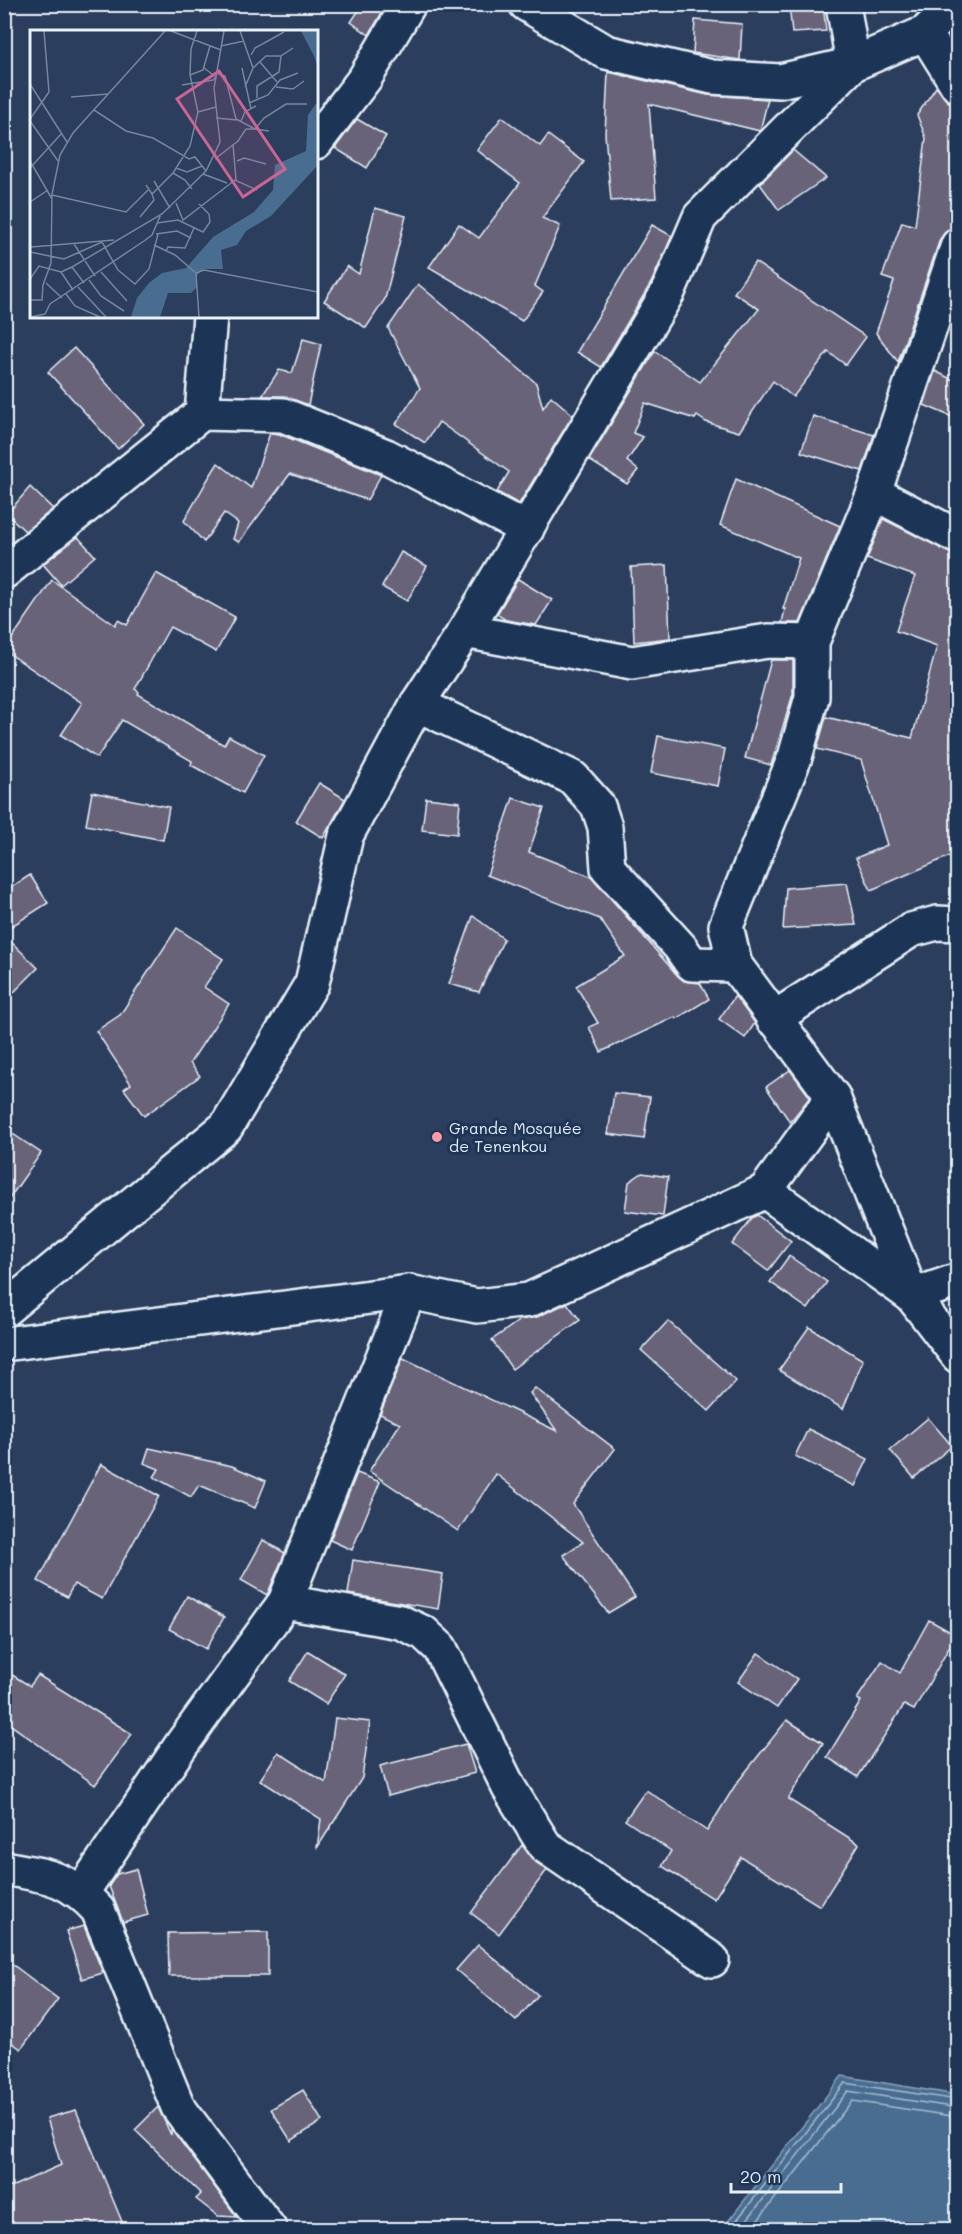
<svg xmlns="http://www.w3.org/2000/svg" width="962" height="2234" font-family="Mali,sans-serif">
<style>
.water{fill:#496d91;stroke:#89a2ba;stroke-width:1.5}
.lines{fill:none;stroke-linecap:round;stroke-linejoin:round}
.shore{stroke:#a8bccf;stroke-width:1.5}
.building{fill:#696379;stroke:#e8f1f8;stroke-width:1.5}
.street-casing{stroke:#e8f1f8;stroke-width:38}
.street{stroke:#1d3557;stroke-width:33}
.poi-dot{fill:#ff9aa2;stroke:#1d3557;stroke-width:2}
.labels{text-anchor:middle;stroke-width:6;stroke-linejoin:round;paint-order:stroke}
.poi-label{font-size:16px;fill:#e8f1f8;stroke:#1d3557;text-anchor:start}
.inset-road{fill:none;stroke:#77869c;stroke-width:1.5}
.view{fill:#cf6492;fill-opacity:0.15;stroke:#cf6492;stroke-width:3}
.inset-edge{fill:none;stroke:#e8f1f8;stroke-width:3}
</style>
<rect width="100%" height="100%" fill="#2c3e5e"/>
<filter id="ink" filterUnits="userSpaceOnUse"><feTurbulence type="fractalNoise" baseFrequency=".0167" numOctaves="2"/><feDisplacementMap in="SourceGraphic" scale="12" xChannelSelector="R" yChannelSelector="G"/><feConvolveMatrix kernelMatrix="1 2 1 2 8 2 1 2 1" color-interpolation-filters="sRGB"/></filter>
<g filter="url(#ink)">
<path class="water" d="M842,2076L957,2095V2229H722Z"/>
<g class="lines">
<g class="shore">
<path d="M729,2230L845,2083L958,2100"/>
<path d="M739,2230L848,2091L958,2108"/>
<path d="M750,2230L852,2101L958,2117"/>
</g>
</g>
<g class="building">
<path d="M363,4H387L369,35L351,22Z"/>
<path d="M789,4H823L826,31L792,33Z"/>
<path d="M695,20L742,24L740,60L693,53Z"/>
<path d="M608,72L708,95L768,99L760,131L649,104L656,198L611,201L605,134Z"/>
<path d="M936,87L949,102L957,105V210L951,228L940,239L898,362L876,333L894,281L882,277L902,222L915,226L926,138L917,115Z"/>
<path d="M502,117L540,146L548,135L584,162L542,218L560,226L535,286L543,292L522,321L429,267L459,224L479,238L520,183L477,150Z"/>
<path d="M357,119L386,136L367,168L335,148Z"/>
<path d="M793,150L826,178L779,210L760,184Z"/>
<path d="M375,208L406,216L385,299L366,328L324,301L347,266L359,274Z"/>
<path d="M652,225L672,236L651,283L601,367L577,352Z"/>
<path d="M755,262L866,337L846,365L828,352L793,397L773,381L739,432L706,422L697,416L695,419L645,403L633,433L643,437L627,461L638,470L627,484L589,460L655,351L700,382L759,309L734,293Z"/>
<path d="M418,284L536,383L543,408L551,396L573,415L519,504L497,492L509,472L439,422L425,443L396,424L420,388L388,328Z"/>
<path d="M303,339L321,344L308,405L284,396H262L279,370L292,373Z"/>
<path d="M74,348L144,424L118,449L48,372Z"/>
<path d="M935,371L957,382V419L924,405Z"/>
<path d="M813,416L874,435L862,471L801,452Z"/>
<path d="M270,433L279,434L381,475L367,500L290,474L239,542L233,539L238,523L224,513L204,542L184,521L208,479L218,463L251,488Z"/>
<path d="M736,479L840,526L800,623H782L785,609H783L799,558L720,525Z"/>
<path d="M30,487L53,509L25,531L7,514Z"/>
<path d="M883,519L957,556V853L871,890L856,858L887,845L861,760L817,749L826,717L912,738L937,646L896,631L915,576L867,559Z"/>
<path d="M78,537L95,556L61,585L43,564Z"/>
<path d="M401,552L427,566L407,601L382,587Z"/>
<path d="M667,565L670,638L634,642L631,567Z"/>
<path d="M156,573L235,617L216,652L170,627L135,689L139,692L138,694L224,745L229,736L264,755L243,793L191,765L192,761L122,720L97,758L61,735L82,703L4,650L52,580L115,625L118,620L127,625Z"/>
<path d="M518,579L552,600L536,625L506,620L497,614Z"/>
<path d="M771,660H793V694L771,765L745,758Z"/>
<path d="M658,736L725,749L718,786L651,773Z"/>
<path d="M319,783L345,799L323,838L296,821Z"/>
<path d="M92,792L169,807L163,840L86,825Z"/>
<path d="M426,798L460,802L457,834L422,830Z"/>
<path d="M513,798L544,808L529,852L592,877L677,975L684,981L700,983L709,999L676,1019L675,1017L601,1052L589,1027L598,1023L576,986L625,956L600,919L487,875Z"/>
<path d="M30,875L48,903L4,931V892Z"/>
<path d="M847,883L856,925L783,929L786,888Z"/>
<path d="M473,916L504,939L479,992L449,984Z"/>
<path d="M177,928L223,959L204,987L229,1004L190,1063L200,1076L144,1116L124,1089L131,1084L96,1031L120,1015Z"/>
<path d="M4,935L38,968L4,1002Z"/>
<path d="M735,996L755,1023L745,1038L719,1019Z"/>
<path d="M790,1070L810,1097L790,1122L766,1087Z"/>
<path d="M614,1093L650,1097L644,1139L608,1134Z"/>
<path d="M4,1128L41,1153L4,1206Z"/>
<path d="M642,1173L668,1177L663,1216L625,1211L629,1182Z"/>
<path d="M757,1215L791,1241L768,1271L732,1244L752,1218Z"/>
<path d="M789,1256L827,1282L808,1309L770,1282Z"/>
<path d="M567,1303L580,1320L512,1369L492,1340L520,1320L537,1317Z"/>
<path d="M668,1321L736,1381L709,1411L641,1350Z"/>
<path d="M809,1327L863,1360L843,1409L779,1370Z"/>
<path d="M403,1358L557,1431L530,1393L535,1388L615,1449L573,1504L635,1597L608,1613L563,1555L583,1542L496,1474L458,1531L369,1471L400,1424L380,1414Z"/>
<path d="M928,1418L952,1446L914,1478L890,1450Z"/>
<path d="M808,1429L868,1459L855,1486L795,1456Z"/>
<path d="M149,1448L232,1466L266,1481L255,1508L199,1485L191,1497L154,1477L159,1469L144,1463Z"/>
<path d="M101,1464L159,1496L102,1599L74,1584L67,1597L38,1581Z"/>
<path d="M357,1473L380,1482L352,1550L330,1540Z"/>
<path d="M263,1540L285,1553L267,1595L241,1580Z"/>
<path d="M353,1560L443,1574L438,1609L348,1594Z"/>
<path d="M187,1596L224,1617L206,1649L169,1629Z"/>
<path d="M929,1620L956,1635L914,1710L904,1705L858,1777L827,1757L861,1701L857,1699L882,1661L900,1673Z"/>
<path d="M308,1651L345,1674L326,1704L289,1681Z"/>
<path d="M758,1653L797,1679L777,1708L738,1682Z"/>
<path d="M4,1670L30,1686L38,1675L132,1734L95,1785L4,1720Z"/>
<path d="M335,1718L370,1722L362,1778L317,1848L321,1819L260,1780L278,1752L326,1783Z"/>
<path d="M787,1720L823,1743L788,1799L859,1844L820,1906L741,1857L714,1899L662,1866L671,1851L625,1820L646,1790L707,1831L736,1784Z"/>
<path d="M466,1744L475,1773L388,1796L380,1766Z"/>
<path d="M522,1845L534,1861L547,1870L499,1934L471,1913Z"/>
<path d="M136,1869L148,1915L123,1922L109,1886L117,1874Z"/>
<path d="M84,1926L103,1973L82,1979L66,1931Z"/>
<path d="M268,1932V1976H169L168,1933Z"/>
<path d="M478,1945L538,1995L516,2021L456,1970Z"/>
<path d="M4,1958L58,1999L21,2049L4,2037Z"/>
<path d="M303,2090L322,2121L291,2141L271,2109Z"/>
<path d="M158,2107L171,2135V2128L237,2217L218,2216L196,2199L201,2194L135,2130Z"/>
<path d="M76,2110L125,2229H15L4,2209V2190L61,2165L47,2118Z"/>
</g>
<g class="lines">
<defs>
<g id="street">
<path d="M526,4L606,52L712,77L780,81L853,64L843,4"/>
<path d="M925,33L958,86"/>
<path d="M316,142L365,78L409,4"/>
<path d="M958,245L874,493L812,642V697L795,757L726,926L735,965L833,1097L912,1296L958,1356"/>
<path d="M202,413L210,316"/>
<path d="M874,493L958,537"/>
<path d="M4,572L202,413L283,415L386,456L527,529"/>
<path d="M465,631L632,663L768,641L812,642"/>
<path d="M417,704L573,778L598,806L605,827L608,868L680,947L692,964L735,965"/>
<path d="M773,1019L911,930L937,923L958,924"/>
<path d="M765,1191L912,1296L958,1280"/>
<path d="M4,1310L226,1127L312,983L346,836L417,704L465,631L668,292L700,217L853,64L925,33L955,4"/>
<path d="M4,1344L409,1292L477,1306L529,1300L765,1191L833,1097"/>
<path d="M285,1602L400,1622L424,1633L440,1648L509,1788L545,1846L712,1960"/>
<path d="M4,1868C47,1876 67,1876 98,1910L178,2107L270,2230"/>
<path d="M82,1892L182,1744L285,1602L409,1292"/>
</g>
</defs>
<use href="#street" class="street-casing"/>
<use href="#street" class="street"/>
</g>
</g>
<circle class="poi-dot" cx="437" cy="1137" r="6"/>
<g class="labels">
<g class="poi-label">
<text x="449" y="1134">Grande Mosquée<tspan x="449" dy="18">de Tenenkou</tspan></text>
</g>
</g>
<g transform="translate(30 30)">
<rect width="288" height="288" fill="#2c3e5e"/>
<path d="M271,1H288V38L284,26ZM288,71V135L241,186L216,201L207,215L191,220L193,239H174L167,245V257L161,263H138L130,287H101L107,268L119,253L132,243L156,238L183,207L224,182L243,160L245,135L276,121L278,85Z" fill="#496d91"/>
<path class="inset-road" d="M141,1L191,20M210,1L223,38L215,57M191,16L214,11M221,25L225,18L254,2M230,32L247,52M212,38L221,79M223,38L236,26H251M188,44L195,46L206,89L225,99L239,101M160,45L173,40L180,16M0,54L37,112M152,55L183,50L186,47L174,38M246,57L263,59L274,51M41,67L78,64M227,68V56L249,42L251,26L263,18M219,73L238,65L250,50L268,43M64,80L96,101L123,108L159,129L165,127L176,141M168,82L186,77M186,88L207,90M0,89L19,62L14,1M0,91L28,131M211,91L215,82L226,76M216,99H225L234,88L256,74H277M203,114L206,150M185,129L208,111L216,99M0,131L22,169M207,131L214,128L236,134M0,138L32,103M146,138L157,142L172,136M143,143L155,150L162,159M173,144L197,153M124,151L140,178M116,155L122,164L143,143L160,116L168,82L160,45L161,19L167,1M22,165L96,182L118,160M0,172L18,160M146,173L153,190L205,150L227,160M110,187L124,170L122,164M127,193L148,190L173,202L180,192L179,184L169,174M126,204L147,201L161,208M44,214L65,246M124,215L145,225L166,243L169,287M1,217L84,210M136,221L138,217L155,218L164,198M0,222L34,229L72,212L88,240L105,254L119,239L128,204M42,237L54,253M31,242L43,260M71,242L97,271M166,243L174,240L288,262M0,249L9,236L31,242L42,237L132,184L176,141L190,112L184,58L194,1M59,250L71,266L94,281M16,253L32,268M48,257L76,287M36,264L45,276L70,287M0,270H12L13,255L21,233L22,164L30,125L43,103L135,1M0,287L15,284L20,274L114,211L122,205L131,184"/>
<path class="view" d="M189,41L255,139L213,167L147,69Z"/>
<rect width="288" height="288" class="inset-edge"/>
</g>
<rect width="962" height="2234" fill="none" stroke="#1d3557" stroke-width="24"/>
<rect x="12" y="12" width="938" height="2210" fill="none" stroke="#e8f1f8" stroke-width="2" filter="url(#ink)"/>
<path d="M731 2183v9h110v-9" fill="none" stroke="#e8f1f8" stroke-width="3"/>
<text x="740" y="2183" font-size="18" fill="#e8f1f8" stroke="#1d3557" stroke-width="4.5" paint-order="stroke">20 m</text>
</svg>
